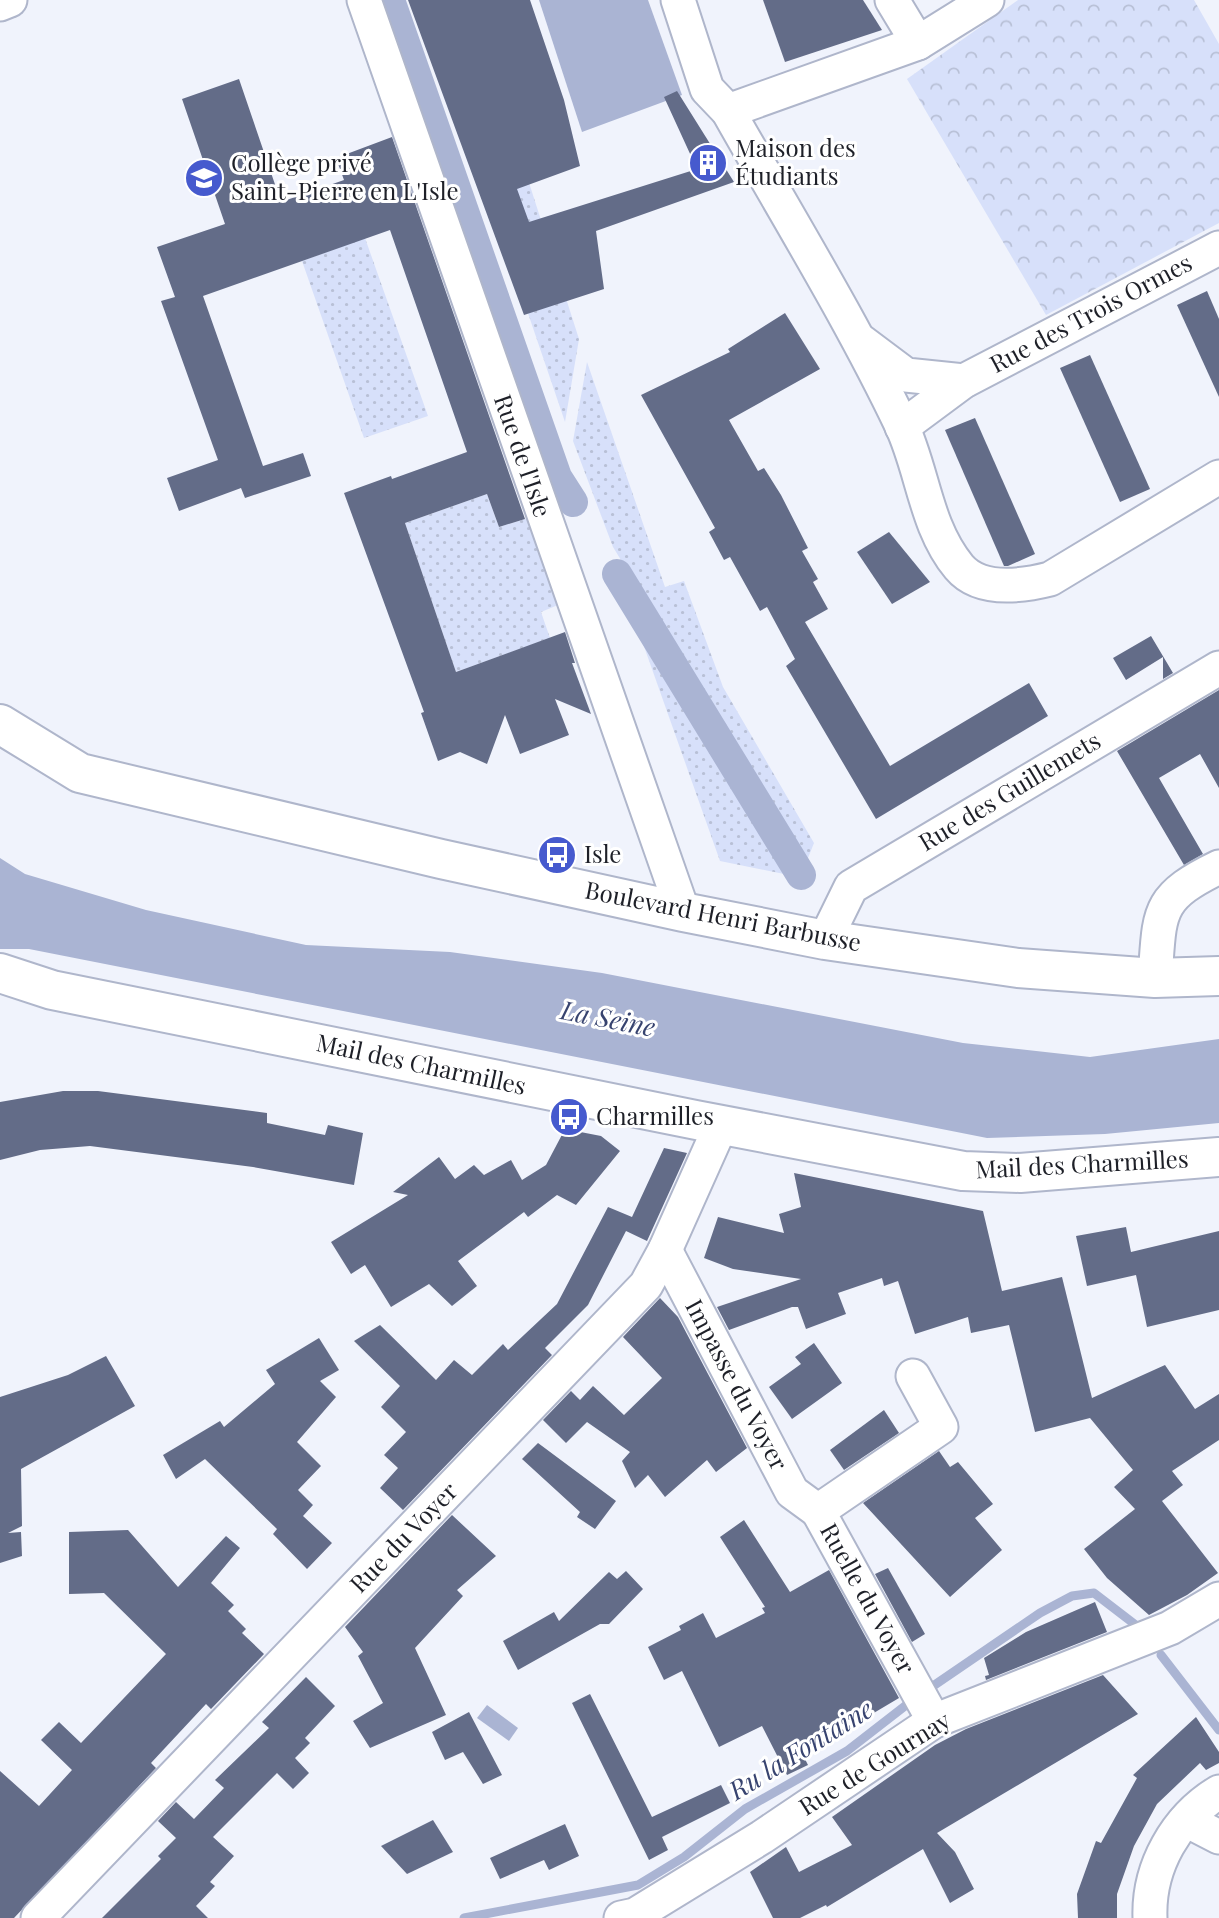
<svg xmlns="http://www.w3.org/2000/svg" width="1219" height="1918" font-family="'Playfair Display',serif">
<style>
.grass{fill:url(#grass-dots)}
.park{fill:url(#park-crowns)}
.water{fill:#aab4d3}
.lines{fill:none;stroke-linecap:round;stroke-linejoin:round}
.stream{stroke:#aab4d3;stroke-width:9}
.canal{stroke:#aab4d3;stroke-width:30}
.building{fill:#636c88}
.minor-casing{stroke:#afb6cb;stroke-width:37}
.major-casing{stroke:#afb6cb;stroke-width:42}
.minor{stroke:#fff;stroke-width:33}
.major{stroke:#fff;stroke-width:38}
.labels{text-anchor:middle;stroke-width:6;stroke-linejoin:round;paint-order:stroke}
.poi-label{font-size:24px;fill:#1e2028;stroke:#fff;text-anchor:start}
.street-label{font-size:24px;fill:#1e2028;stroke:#fff}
.water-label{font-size:26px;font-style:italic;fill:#37436f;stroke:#fff}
</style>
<defs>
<pattern id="grass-dots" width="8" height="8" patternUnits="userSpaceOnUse" patternTransform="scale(1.75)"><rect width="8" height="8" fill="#d7e0fa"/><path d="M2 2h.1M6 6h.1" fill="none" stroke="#b8c0d6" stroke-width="1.8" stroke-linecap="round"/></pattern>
<pattern id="park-crowns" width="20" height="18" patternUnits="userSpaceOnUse" patternTransform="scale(1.75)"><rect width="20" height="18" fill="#d7e0fa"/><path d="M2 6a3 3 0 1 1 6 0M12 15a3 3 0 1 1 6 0" fill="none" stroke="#b8c0d6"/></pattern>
</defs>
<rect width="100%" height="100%" fill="#f0f3fc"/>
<g class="grass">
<path d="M524,167L579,339L565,422L483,181Z"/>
<path d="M365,238L428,416L364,438L302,261Z"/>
<path d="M587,362L665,587L684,581L723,687L814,843L806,863L613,547L573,441Z"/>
<path d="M487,494L499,527L528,518L558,605L541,612L550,638L456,672L405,523Z"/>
<path d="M635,621L784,874L720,861Z"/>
</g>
<path class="park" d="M1018,0H1194L1219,44V223L1046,315L907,79Z"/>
<g class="water">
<path d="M539,0H648L682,95L582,132Z"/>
<path d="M0,858L25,874L146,910L306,945L450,952L602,973L963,1043L1090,1057L1219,1039V1123L1105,1134L987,1138L29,949H0Z"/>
<path d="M487,1705L518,1728L509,1741L477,1718Z"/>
</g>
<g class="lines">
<g class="stream">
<path d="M1161,1655L1219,1730"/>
<path d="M464,1918L638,1885L684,1857L745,1809L847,1751L914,1699L1040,1613L1072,1596L1094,1593L1137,1626"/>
</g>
<g class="canal">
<path d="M390,0L557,477L573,502"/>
<path d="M617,574L801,875"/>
</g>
</g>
<g class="building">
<path d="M408,0H530L564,100L580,166L517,189L529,222L697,169L664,97L677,91L734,182L596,231L604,289L524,315Z"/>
<path d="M763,0H863L882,30L785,62Z"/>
<path d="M239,79L281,202L344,180L336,158L392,137L525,519L499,527L487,494L405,523L456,672L565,632L575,663H572L591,714L555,699L569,735L520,754L505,715L487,764L460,752L438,761L421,713L424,712L344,493L391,476L392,479L467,452L390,230L203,296L263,466L303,453L311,476L245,498L241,488L179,511L167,478L218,460L161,301L175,297L157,247L225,224L182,99Z"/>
<path d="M1207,291L1219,319V397L1177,305Z"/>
<path d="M785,313L820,369L729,420L758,471L764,468L781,495L808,548L802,551L818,579L813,582L828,609L805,622L890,766L1029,683L1048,716L876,819L786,666L795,659L767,607L760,611L730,557L724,560L709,532L715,528L641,395L730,352L728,349Z"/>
<path d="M1090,355L1150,489L1120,502L1060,368Z"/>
<path d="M975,418L1035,554L1008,566H1004L945,430Z"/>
<path d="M889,532L930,582L892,604L857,552Z"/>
<path d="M1151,636L1173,673L1163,679V657L1126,680L1113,658Z"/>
<path d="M1219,690V788L1200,754L1159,778L1203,854L1184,865L1117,751Z"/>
<path d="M63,1091H98L267,1113V1123L325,1135L328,1125L363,1133L354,1185L253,1167L90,1146L40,1150L0,1160V1102Z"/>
<path d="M565,1129L601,1136L620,1151L576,1205L557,1195L528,1217L524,1212L458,1261L477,1286L452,1306L429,1284L391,1307L365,1265L351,1274L331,1242L408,1195L393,1192L439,1157L455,1179L474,1165L484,1175L511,1160L522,1180L546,1165Z"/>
<path d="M664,1148L687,1153L647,1241L626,1231L588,1305L545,1348L552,1355L403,1510L380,1488L398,1468L384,1455L406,1432L381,1407L400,1386L354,1341L380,1325L436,1380L454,1360L472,1375L503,1344L508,1350L557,1304L608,1207L632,1217Z"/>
<path d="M794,1173L983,1211L1002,1291L1062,1277L1092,1398L1165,1365L1195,1409L1219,1394V1440L1172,1471L1183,1485L1162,1501L1218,1573L1187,1595L1149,1615L1107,1578L1084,1549L1135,1509L1114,1487L1133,1470L1090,1418L1035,1432L1009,1325L971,1333L968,1317L915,1334L898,1281L884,1286L882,1278L838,1293L846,1314L806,1329L798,1307H792L729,1330L717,1307L801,1279L733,1269L704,1258L718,1217L784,1233L779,1214L801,1207Z"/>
<path d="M1126,1227L1131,1252L1219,1231V1310L1147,1327L1136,1275L1087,1286L1076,1236Z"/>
<path d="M660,1298L678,1317L747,1448L716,1472L707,1460L665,1497L648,1475L635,1488L622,1461L630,1452L587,1422L566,1443L543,1420L571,1391L580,1400L593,1386L624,1415L662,1378L623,1337Z"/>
<path d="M319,1338L339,1370L320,1381L336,1397L297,1442L321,1466L298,1490L313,1505L303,1516L332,1543L307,1569L273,1534L277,1529L205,1459L176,1479L163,1455L220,1421L224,1427L275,1384L266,1370Z"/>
<path d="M814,1343L842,1383L792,1419L769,1387L801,1364L795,1357Z"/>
<path d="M106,1356L135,1406L21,1469L22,1526L8,1533L21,1532L22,1556L0,1563V1397L68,1375Z"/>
<path d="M884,1410L899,1433L844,1470L830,1450Z"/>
<path d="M538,1443L616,1501L595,1529L577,1517L580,1512L522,1459Z"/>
<path d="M939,1451L950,1467L958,1462L993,1504L975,1518L1002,1550L950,1597L863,1503Z"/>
<path d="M452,1515L496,1556L457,1590L463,1596L415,1648L446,1715L370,1748L353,1721L383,1703L358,1656L363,1652L345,1627Z"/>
<path d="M744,1520L790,1592L829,1570L899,1698L803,1755L808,1765L787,1775L762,1726L719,1747L682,1671L664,1680L648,1647L681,1630L679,1626L703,1613L716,1638L765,1613L762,1608L765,1607L720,1537Z"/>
<path d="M128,1530L178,1587L226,1536L240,1548L211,1583L234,1605L228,1611L246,1629L242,1633L264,1654L211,1709L206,1704L151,1763L156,1768L14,1918H0V1771L39,1806L72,1770L41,1740L59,1722L81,1743L166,1654L104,1593L69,1594V1532Z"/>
<path d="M888,1568L925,1634L912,1642L875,1574Z"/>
<path d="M626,1571L643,1589L609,1624H600L518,1670L503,1641L554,1612L559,1621L609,1572L617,1579Z"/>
<path d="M1095,1602L1107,1632L986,1680L985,1676L989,1675L984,1658L1026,1632Z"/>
<path d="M1103,1675L1138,1714L937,1833L955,1852L974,1889L950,1903L923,1849L827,1907L826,1905L800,1918H773L750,1872L786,1847L799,1872L852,1845L832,1817L935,1745L966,1729Z"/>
<path d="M306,1677L335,1706L305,1738L310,1743L295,1758L309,1773L293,1789L277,1773L213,1837L234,1856L210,1882L215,1886L196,1906L208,1918H102L161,1859L158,1856L176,1838L158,1821L176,1802L194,1819L224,1788L215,1780L269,1728L262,1722Z"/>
<path d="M590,1694L652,1817L721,1785L730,1803L662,1837L668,1850L649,1860L572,1703Z"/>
<path d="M469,1712L502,1775L483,1784L463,1752L445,1760L432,1732Z"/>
<path d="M1196,1717L1219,1752V1763L1206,1770L1200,1763L1157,1804L1134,1846L1117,1894V1918H1078L1077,1894L1096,1841L1101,1843L1137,1778L1133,1775Z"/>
<path d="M433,1820L453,1852L407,1874L381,1846Z"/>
<path d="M565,1824L579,1856L549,1870L544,1860L500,1879L490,1858Z"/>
</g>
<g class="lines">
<defs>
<g id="minor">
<path d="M364,0L683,912"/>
<path d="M678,0L707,89L728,111C786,214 850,317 901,424C923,470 925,526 959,567C980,592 1022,586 1050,579L1219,477"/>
<path d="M892,0L918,43"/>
<path d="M0,4L10,0"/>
<path d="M728,111L918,43L987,0"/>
<path d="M862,342L906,375L964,381"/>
<path d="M902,427L964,381L1219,248"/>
<path d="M825,940L851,887L1219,668"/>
<path d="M1155,978C1160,912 1155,898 1219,867"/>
<path d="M665,1250L792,1492L818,1511"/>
<path d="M913,1376L941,1427L818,1511L934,1721"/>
<path d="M1186,1820L1219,1837"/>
<path d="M38,1918L646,1285L665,1250L721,1125"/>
<path d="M621,1918L635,1915L762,1837L934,1721L1170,1628L1219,1599"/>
<path d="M1150,1918C1148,1867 1176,1818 1219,1792"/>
</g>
<g id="major">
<path d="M0,724L80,773L441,859L683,912L825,940L1018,968L1155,978L1219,976"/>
<path d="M0,973L52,990L696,1120L963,1171L1020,1173L1219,1157"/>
</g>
</defs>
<use href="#minor" class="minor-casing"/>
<use href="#major" class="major-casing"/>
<use href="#minor" class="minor"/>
<use href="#major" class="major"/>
</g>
<defs>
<symbol id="building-disc" viewBox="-11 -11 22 22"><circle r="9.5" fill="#465ace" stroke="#fff"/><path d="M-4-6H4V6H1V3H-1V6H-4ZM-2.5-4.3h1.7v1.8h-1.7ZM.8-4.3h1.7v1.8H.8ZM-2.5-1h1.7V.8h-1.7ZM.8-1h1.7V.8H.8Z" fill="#fff"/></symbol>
<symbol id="school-disc" viewBox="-11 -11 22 22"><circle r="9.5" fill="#465ace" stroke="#fff"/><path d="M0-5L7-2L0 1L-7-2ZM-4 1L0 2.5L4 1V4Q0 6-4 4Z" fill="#fff"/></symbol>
<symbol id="bus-disc" viewBox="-11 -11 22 22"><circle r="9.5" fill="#465ace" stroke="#fff"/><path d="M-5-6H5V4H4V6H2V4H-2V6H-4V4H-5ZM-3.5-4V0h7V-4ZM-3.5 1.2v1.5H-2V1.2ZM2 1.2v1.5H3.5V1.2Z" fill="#fff"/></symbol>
</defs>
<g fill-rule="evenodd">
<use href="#building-disc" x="686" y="141" width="44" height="44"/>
<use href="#school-disc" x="182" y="156" width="44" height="44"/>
<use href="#bus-disc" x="535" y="833" width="44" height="44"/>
<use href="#bus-disc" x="547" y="1095" width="44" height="44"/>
</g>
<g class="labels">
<g class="poi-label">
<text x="735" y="157">Maison des<tspan x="735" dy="28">Étudiants</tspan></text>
<text x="231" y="172">Collège privé<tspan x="231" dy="28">Saint-Pierre en L'Isle</tspan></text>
<text x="584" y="863">Isle</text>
<text x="596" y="1125">Charmilles</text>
</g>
<g class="street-label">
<text transform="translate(1091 314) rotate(-28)" y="8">Rue des Trois Ormes</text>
<text transform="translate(522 456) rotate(71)" y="8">Rue de l'Isle</text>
<text transform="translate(1010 792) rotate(-31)" y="8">Rue des Guillemets</text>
<text transform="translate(723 917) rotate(11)" y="8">Boulevard Henri Barbusse</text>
<text transform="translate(421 1065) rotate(12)" y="8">Mail des Charmilles</text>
<text transform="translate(1082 1165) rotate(-3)" y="8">Mail des Charmilles</text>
<text transform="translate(736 1385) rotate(62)" y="8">Impasse du Voyer</text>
<text transform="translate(404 1538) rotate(-46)" y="8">Rue du Voyer</text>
<text transform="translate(867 1599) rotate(61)" y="8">Ruelle du Voyer</text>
<text transform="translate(875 1764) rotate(-32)" y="8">Rue de Gournay</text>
</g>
<g class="water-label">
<text transform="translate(608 1019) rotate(11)" y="9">La Seine</text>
<text transform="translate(801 1750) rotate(-32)" y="9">Ru la Fontaine</text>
</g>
</g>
</svg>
